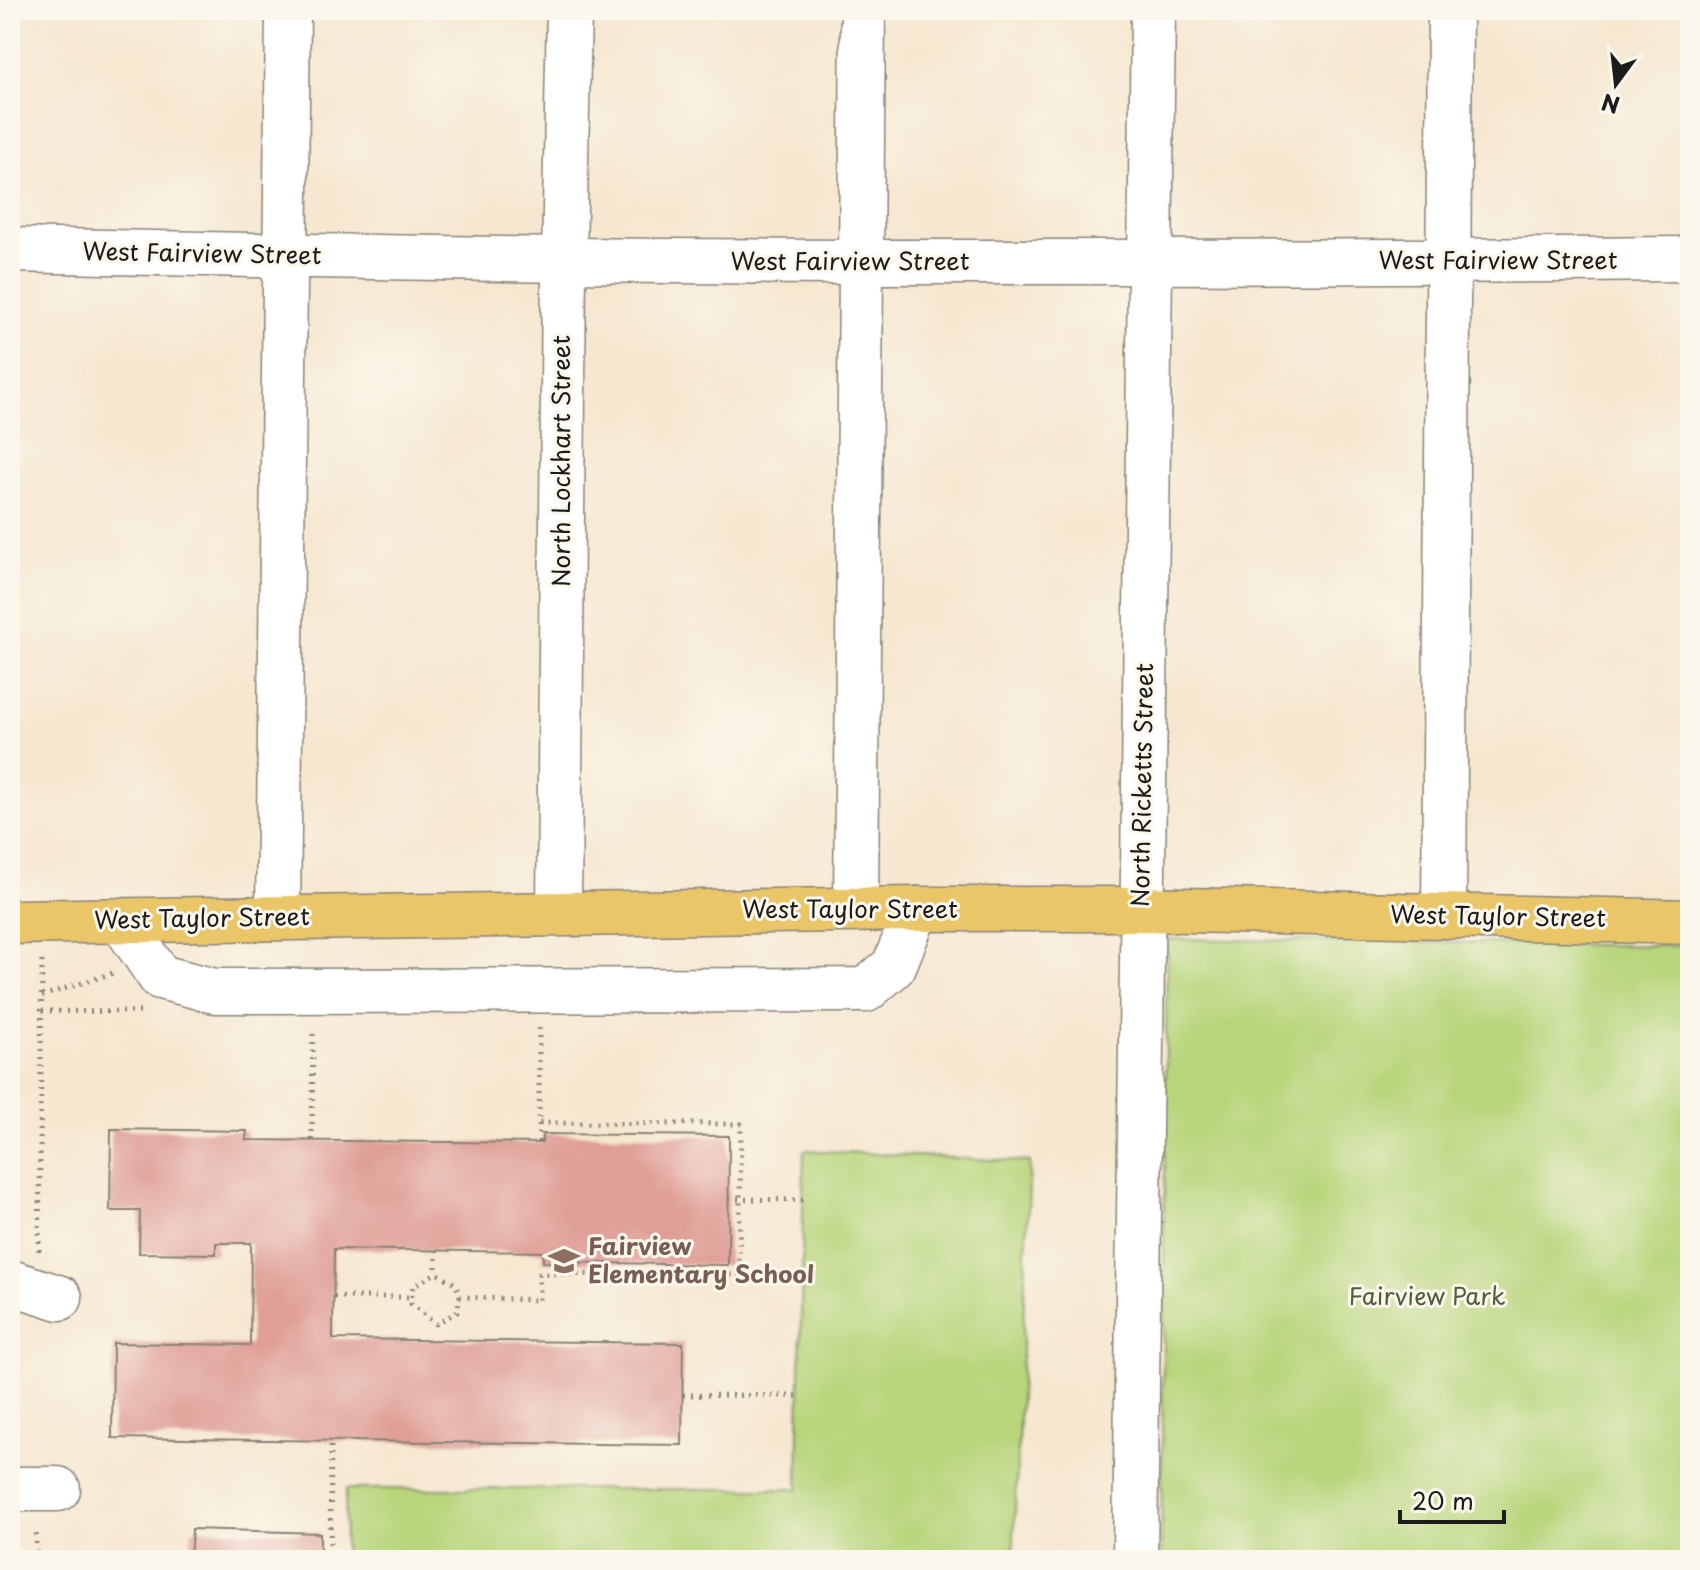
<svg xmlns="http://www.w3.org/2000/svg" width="1700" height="1570" font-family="'Playpen Sans',sans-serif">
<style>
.green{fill:#b8d57c;stroke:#6a784c;stroke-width:2}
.building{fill:#df9f97}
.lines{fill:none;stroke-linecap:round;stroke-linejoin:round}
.minor-casing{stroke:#898276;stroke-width:47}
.major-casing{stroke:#898276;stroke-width:47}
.path{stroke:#898276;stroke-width:5;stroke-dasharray:2 6;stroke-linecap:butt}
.minor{stroke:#fff;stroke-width:44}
.major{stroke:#eac669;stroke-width:44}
.labels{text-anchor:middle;stroke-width:6;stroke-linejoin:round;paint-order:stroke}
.street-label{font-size:24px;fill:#1c1c1c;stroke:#fbf7ec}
.education-label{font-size:24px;font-weight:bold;fill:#785e54;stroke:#fbf7ec;text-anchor:start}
.park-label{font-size:24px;fill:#535d3e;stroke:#fbf7ec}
</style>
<rect width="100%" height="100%" fill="#fbf7ec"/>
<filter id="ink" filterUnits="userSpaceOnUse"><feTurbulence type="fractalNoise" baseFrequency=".0125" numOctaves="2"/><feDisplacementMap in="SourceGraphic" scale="16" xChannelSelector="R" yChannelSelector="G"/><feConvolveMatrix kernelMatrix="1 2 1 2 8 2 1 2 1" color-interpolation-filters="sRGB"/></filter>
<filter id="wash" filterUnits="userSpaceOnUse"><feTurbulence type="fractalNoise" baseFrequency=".006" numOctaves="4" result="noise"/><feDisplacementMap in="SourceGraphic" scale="32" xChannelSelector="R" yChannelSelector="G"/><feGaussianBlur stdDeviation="1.8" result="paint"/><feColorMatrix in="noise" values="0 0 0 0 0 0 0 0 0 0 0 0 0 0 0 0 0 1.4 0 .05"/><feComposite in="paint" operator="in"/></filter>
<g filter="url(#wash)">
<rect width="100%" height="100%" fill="#f6e7d0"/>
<g class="green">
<path d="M1167,939L1690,946V1560H1161Z"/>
<path d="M804,1150L1030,1162L1013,1560H344L346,1489H798Z"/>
</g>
<g id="blocks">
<g class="building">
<path d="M111,1129L247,1131L246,1140L542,1143V1134L729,1136L728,1265L543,1262V1252L334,1249L333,1339L683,1343L682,1445L112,1438L113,1343L250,1345L251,1243H216V1254L139,1253L140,1211H110Z"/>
<path d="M192,1529L320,1533V1560H190Z"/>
</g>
</g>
</g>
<g filter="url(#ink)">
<use href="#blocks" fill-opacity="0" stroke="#898276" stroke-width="2"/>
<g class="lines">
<defs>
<g id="minor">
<path d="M10,250C196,254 381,258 567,260C941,264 1316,262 1690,259"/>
<path d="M856,909L863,10"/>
<path d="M559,912L564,260L569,10"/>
<path d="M1444,916L1450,10"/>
<path d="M278,917L288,10"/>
<path d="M121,920L160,977L215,991L866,990L894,966L917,909"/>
<path d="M10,1282L60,1298"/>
<path d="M10,1489H58"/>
<path d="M1135,1560L1153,10"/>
</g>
<path id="major" d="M10,922L917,909H1142L1690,922"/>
</defs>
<use href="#minor" class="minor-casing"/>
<use href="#major" class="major-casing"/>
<g class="path">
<path d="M42,996L113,973"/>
<path d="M42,1011L145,1012"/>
<path d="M539,1028V1143"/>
<path d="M312,1140L313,1029"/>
<path d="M729,1199L803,1200"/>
<path d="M436,1250V1273"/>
<path d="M39,1251L42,961"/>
<path d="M334,1297H412"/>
<path d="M460,1297L456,1284L436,1273L413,1286L411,1304L436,1324L457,1312L460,1297L539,1300V1274L739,1275L741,1124L539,1123"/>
<path d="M683,1395L800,1396"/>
<path d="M36,1560V1529"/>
<path d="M330,1560L331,1440"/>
</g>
<use href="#minor" class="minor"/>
<use href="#major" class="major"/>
</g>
</g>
<defs>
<symbol id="school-bare" viewBox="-9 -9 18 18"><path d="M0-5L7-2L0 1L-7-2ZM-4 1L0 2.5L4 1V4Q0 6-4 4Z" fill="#8d6e63" stroke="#fbf7ec" stroke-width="2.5" paint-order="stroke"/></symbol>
</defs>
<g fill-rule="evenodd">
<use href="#school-bare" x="542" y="1239" width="44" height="44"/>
</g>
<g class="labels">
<g class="street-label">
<text transform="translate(202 254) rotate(1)" y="8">West Fairview Street</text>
<text x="1498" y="269">West Fairview Street</text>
<text x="850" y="270">West Fairview Street</text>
<text transform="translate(562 461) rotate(-90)" y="8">North Lockhart Street</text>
<text transform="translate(1143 785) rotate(-89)" y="8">North Ricketts Street</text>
<text x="850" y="918">West Taylor Street</text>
<text transform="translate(1498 917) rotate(1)" y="8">West Taylor Street</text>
<text transform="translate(202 919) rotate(-1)" y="8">West Taylor Street</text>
</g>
<g class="education-label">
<text x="588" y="1255">Fairview<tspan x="588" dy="28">Elementary School</tspan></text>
</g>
<g class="park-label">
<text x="1427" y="1305">Fairview Park</text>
</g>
</g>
<rect width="1700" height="1570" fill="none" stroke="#fbf7ec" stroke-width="40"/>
<g transform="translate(1616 84) rotate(195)" stroke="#fbf7ec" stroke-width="6" paint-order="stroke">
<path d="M0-6L14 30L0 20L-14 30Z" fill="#1c1c1c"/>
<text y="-12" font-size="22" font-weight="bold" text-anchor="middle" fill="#1c1c1c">N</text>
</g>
<path d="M1400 1510v12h104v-12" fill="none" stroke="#1c1c1c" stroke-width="4"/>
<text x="1412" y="1510" font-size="24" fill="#1c1c1c" stroke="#fbf7ec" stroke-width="6" paint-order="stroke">20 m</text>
</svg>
